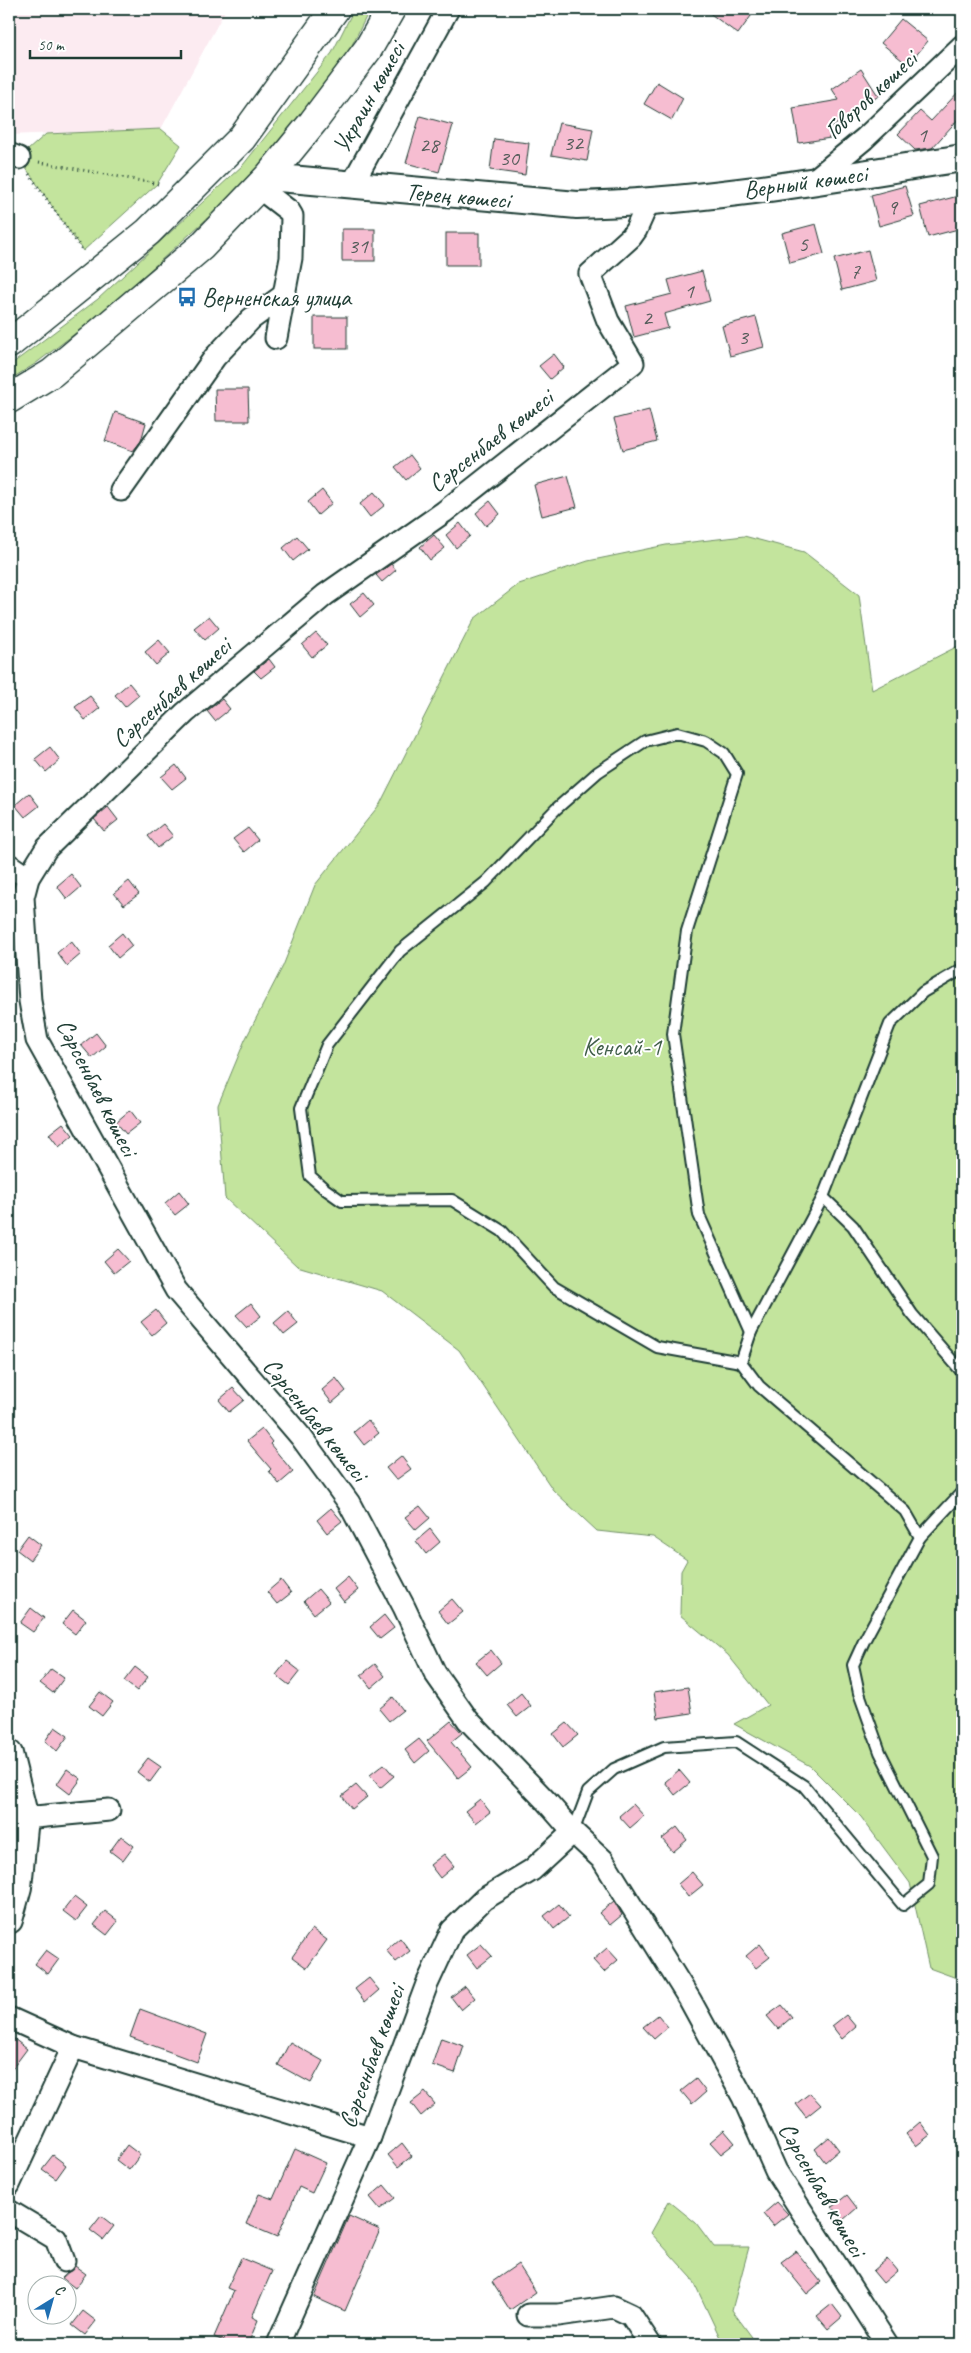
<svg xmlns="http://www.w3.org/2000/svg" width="971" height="2353" font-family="Caveat,sans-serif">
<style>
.built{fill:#fcebf1}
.green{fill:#c3e49d;stroke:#719068}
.building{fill:#f6bdd1;stroke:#1f3d34}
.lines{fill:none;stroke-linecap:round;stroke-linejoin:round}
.service-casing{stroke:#1f3d34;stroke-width:14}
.minor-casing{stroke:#1f3d34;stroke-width:25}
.tertiary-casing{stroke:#1f3d34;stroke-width:30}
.primary-casing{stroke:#1f3d34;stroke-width:31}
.path{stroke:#1f3d34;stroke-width:3;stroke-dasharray:1 4;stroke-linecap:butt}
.service{stroke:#fff;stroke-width:10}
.minor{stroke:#fff;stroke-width:21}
.tertiary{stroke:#fff;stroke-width:26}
.primary{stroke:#fff;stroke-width:28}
.labels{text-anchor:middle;stroke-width:4;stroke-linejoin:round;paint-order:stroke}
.number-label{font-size:22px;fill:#555d5b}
.street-label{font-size:25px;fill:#1f3d34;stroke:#fff}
.poi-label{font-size:25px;fill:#1f3d34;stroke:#fff;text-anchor:start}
.park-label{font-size:25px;fill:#405e49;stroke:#fff}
</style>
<rect width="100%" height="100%" fill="#fff"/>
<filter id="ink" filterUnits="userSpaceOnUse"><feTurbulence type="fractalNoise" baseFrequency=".02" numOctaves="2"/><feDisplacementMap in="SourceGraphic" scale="10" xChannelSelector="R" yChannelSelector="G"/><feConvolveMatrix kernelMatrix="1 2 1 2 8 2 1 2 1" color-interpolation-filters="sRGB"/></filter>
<g filter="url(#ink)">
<path class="built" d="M9,9H226L161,129L9,135Z"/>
<g class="green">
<path d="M354,9H370L343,63L254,176L106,310L35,364L9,380V366L98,299L243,165L332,53Z"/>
<path d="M161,129L181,145L157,184L83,251L19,158L46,134Z"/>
<path d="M744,536L804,552L859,595L872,690L962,644V1980L929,1968L910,1883L861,1817L810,1766L734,1724L768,1705L728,1655L680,1615L681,1571L687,1560L653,1537L597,1531L553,1490L459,1350L382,1291L297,1266L225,1198L218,1105L245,1040L283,966L315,885L380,804L474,619L519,584L588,561L666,545Z"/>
<path d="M669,2201L696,2223L714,2247H749L732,2310L757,2344H723L692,2278L651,2233Z"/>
</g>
<g class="building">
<path d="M704,9H756L738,34Z"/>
<path d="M901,19L928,41L908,65L881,43Z"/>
<path d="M861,69L877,94L883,93L829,129L830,138L799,143L793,108L839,100L832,89Z"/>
<path d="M657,82L683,98L672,120L644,104Z"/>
<path d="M962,88V115L932,148L915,150L898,134L920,111L931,121Z"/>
<path d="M420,116L453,125L439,172L406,163Z"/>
<path d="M559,123L593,129L587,161L551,155Z"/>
<path d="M494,139L529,143L525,175L490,170Z"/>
<path d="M905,186L914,216L879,226L871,195Z"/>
<path d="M962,195V228L928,237L920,206Z"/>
<path d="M816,224L824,254L790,263L782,233Z"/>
<rect x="342" y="229" width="33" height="32"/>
<rect x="446" y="233" width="33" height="32"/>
<path d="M868,250L876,281L842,290L834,259Z"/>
<path d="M702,271L710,301L664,314L668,328L634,337L626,306L672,294L668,280Z"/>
<rect x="314" y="317" width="33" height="32"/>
<path d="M756,317L764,347L730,356L722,326Z"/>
<path d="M554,354L564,367L550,379L539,366Z"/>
<path d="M215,389H248L249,421H216Z"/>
<path d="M649,410L657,441L623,450L614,419Z"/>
<path d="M115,412L146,423L141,441L133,451L105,441Z"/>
<path d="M410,455L420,468L406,480L395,467Z"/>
<path d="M568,476L577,507L542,516L534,485Z"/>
<path d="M322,490L332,503L318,515L308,502Z"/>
<path d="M374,492L385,505L370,517L360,504Z"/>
<path d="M490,501L500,514L486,526L476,513Z"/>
<path d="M460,523L470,536L456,548L446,535Z"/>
<path d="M434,535L445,548L430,560L420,547Z"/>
<path d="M297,536L308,549L293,561L283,548Z"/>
<path d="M391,564L396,570L382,582L376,575Z"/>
<path d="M364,593L374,605L360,617L350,604Z"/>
<path d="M209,616L219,628L205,640L194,628Z"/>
<path d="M316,633L327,645L312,657L302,645Z"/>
<path d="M159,640L170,653L156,665L145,652Z"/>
<path d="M269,659L275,667L261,678L254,671Z"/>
<path d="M129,683L139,695L125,707L115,695Z"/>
<path d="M90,696L100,708L85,720L75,707Z"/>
<path d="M222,699L230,709L215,721L207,711Z"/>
<path d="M50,747L60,760L46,772L35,759Z"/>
<path d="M176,765L186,778L172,789L161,777Z"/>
<path d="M29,793L39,806L25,817L15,805Z"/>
<path d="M108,807L118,820L104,831L94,819Z"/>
<path d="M163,824L173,836L158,848L148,836Z"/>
<path d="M248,828L258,840L244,852L233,839Z"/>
<path d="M71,874L81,887L67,899L57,886Z"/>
<path d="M129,881L139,894L124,905L114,893Z"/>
<path d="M122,933L132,946L118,958L108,945Z"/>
<path d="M71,941L81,954L67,966L57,953Z"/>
<path d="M96,1033L106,1046L92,1058L81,1045Z"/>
<path d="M130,1110L140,1123L126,1134L116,1122Z"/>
<path d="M63,1123L73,1135L59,1147L49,1134Z"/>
<path d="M179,1191L189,1204L175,1215L165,1203Z"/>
<path d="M118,1249L129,1261L114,1273L104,1261Z"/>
<path d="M251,1303L261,1316L247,1327L236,1315Z"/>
<path d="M156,1310L166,1323L152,1335L141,1322Z"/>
<path d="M288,1311L298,1324L284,1335L274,1323Z"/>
<path d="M336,1378L346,1391L332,1403L322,1390Z"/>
<path d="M233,1388L244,1400L229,1412L219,1400Z"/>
<path d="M368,1420L379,1433L364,1445L354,1432Z"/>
<path d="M262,1429L272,1442L270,1444L293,1472L279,1484L269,1471L271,1469L247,1441Z"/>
<path d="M401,1456L411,1469L396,1480L386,1468Z"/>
<path d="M420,1506L430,1518L416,1530L405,1517Z"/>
<path d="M331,1508L342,1521L327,1533L317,1520Z"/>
<path d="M430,1529L440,1542L426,1554L416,1541Z"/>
<path d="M28,1535L41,1545L30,1560L17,1550Z"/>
<path d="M348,1577L358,1590L344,1602L334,1589Z"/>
<path d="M281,1580L291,1593L277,1604L267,1592Z"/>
<path d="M318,1589L329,1602L314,1614L304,1601Z"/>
<path d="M452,1599L463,1612L448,1624L438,1611Z"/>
<path d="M31,1608L44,1618L33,1632L20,1623Z"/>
<path d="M73,1610L86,1620L75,1634L62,1624Z"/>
<path d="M384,1615L394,1628L380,1639L370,1627Z"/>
<path d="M491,1650L501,1663L487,1675L476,1662Z"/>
<path d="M287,1661L300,1671L289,1685L276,1675Z"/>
<path d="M375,1664L385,1676L371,1688L361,1675Z"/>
<path d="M135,1667L148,1677L137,1691L124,1681Z"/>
<path d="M51,1669L64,1678L53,1693L40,1683Z"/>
<path d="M688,1687L692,1713L658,1718L654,1692Z"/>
<path d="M100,1692L113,1702L102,1716L89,1706Z"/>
<path d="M521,1693L531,1706L517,1717L507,1705Z"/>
<path d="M393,1697L403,1710L389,1721L379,1709Z"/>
<path d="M451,1721L462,1733L451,1742L472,1767L458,1778L427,1741Z"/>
<path d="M567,1723L578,1735L563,1747L553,1734Z"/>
<path d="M55,1727L68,1736L57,1751L45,1741Z"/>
<path d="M419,1739L429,1751L415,1763L405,1750Z"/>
<path d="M148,1758L161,1767L150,1782L137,1772Z"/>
<path d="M384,1764L394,1776L380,1788L370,1775Z"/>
<path d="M67,1769L81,1779L70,1794L57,1784Z"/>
<path d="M679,1770L690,1783L675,1795L665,1782Z"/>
<path d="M356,1785L367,1797L352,1809L342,1796Z"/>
<path d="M480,1799L490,1812L476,1823L465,1811Z"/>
<path d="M633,1804L644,1816L630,1828L619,1816Z"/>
<path d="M677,1827L687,1840L673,1852L662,1839Z"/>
<path d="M121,1836L134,1846L123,1861L110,1851Z"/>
<path d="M444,1854L454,1866L440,1878L430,1865Z"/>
<path d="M692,1872L703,1885L688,1897L678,1884Z"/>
<path d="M74,1897L87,1907L76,1921L63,1911Z"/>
<path d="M614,1901L622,1915L610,1925L599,1913Z"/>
<path d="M559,1904L569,1917L554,1929L544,1916Z"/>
<path d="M105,1911L118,1921L107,1935L94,1925Z"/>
<path d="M312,1929L327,1940L307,1968L292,1957Z"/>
<path d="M400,1938L410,1951L396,1962L386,1950Z"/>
<path d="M481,1944L492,1956L477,1968L467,1955Z"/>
<path d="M760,1944L770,1957L756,1968L746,1956Z"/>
<path d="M607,1948L618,1960L604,1972L593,1960Z"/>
<path d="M46,1950L59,1959L48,1974L35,1964Z"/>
<path d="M369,1978L379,1990L365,2002L355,1989Z"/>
<path d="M465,1986L475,1998L461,2010L451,1997Z"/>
<path d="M782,2005L792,2017L778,2029L767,2016Z"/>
<path d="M140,2009L207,2034L197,2062L130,2037Z"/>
<path d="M658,2015L668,2027L654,2039L643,2027Z"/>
<path d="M846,2015L856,2027L842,2039L832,2026Z"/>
<path d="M9,2035L27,2049L9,2073Z"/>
<path d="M441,2038L464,2046L455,2073L432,2065Z"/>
<path d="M290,2042L323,2061L311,2083L278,2065Z"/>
<path d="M696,2079L706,2092L692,2104L681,2091Z"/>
<path d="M425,2092L435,2104L421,2116L411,2103Z"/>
<path d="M810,2093L821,2105L806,2117L796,2104Z"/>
<path d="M920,2122L930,2135L916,2146L906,2134Z"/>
<path d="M724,2130L735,2143L721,2154L710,2142Z"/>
<path d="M829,2137L839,2150L825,2162L815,2149Z"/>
<path d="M402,2143L412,2156L398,2167L388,2155Z"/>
<path d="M127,2145L140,2155L129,2170L116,2160Z"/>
<path d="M295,2149L326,2163L312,2193L299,2187L277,2237L246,2224L259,2194L273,2199Z"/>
<path d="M53,2155L66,2165L56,2179L42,2169Z"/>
<path d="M384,2185L395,2198L380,2209L370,2197Z"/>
<path d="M847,2195L857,2208L843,2220L832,2207Z"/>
<path d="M777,2202L788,2214L773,2226L763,2214Z"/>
<path d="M101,2216L114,2226L103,2240L90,2230Z"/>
<path d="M349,2216L380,2230L345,2311L314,2297Z"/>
<path d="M796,2251L821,2282L807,2294L781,2262Z"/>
<path d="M241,2258L272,2271L252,2317L258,2320L248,2344H231L214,2337L234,2291L227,2288Z"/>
<path d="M887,2259L897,2271L883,2283L873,2271Z"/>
<path d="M518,2264L536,2292L510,2310L492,2282Z"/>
<path d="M75,2266L86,2274L75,2288L62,2278Z"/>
<path d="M832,2304L842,2317L828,2329L817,2316Z"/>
<path d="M83,2311L96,2321L85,2335L72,2325Z"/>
</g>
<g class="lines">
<defs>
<g id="service">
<path d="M823,1197L853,1226L912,1314L962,1372"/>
<path d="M741,1362L657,1347L554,1287L502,1231L452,1200L342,1201L325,1189L310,1176L301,1108L327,1045L400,951L486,882L556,809L598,772L645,741L677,733L706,741L724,753L737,774L687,931L673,1034L699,1215L751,1332"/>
<path d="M920,1537L962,1492"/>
<path d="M573,1832L588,1792L614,1769L664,1747L736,1742L804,1786L903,1905L929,1884L932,1856L880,1752L859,1693L853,1665L864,1641L920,1537L905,1511L759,1386L741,1362L751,1332L823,1197L890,1024L923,992L962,969"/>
</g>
<g id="minor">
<path d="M9,154L19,158"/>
<path d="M813,181L864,139L962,46"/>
<path d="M351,186L448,9"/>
<path d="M648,203L636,230L631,237L590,274L608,321L633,363L444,512L325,595L185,713L46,849L28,878L23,897L30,1001L37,1040L176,1290L301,1437L349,1503L404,1607L435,1673L468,1720L546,1801L573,1832L603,1860L690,2000L743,2097L776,2171L887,2344"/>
<path d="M276,338L284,295"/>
<path d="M121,490L215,357L251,319L284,295L291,258L292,216L289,211L258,187"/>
<path d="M9,865L28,878"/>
<path d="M25,1818L109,1810"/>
<path d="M9,2018L73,2047L370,2137"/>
<path d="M9,2185L73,2047"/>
<path d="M9,2211L56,2239L64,2261"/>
<path d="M528,2315H559L614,2307L631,2315L650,2344"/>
<path d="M278,2344L370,2137L427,1984L452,1930L484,1899L532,1870L573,1832"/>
</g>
<g id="tertiary">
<path d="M268,177L577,205C706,202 835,178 962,158"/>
<path d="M9,1754L25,1818L18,1887L9,1920"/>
</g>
<g id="primary">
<path d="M9,344L148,232L242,138L335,9"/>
<path d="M9,399L52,373L201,247L268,177L313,122L368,49L391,9"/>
</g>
</defs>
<use href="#service" class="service-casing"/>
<use href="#minor" class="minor-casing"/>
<use href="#tertiary" class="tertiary-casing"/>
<use href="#primary" class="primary-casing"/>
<g class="path">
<path d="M39,162L158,184"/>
<path d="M29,174L83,251"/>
</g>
<use href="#service" class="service"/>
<use href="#minor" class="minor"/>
<use href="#tertiary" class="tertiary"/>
<use href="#primary" class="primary"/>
</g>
</g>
<defs>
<symbol id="bus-bare" viewBox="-9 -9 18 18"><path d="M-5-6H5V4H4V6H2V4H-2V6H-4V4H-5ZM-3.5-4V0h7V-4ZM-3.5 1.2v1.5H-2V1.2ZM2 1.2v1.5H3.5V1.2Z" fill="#1f6fb2" stroke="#fff" stroke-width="2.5" paint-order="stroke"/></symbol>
</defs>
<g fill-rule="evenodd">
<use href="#bus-bare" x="173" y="283" width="28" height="28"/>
</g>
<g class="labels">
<g class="number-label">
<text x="922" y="142">1</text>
<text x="573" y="150">32</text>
<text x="429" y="152">28</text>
<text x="509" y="165">30</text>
<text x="892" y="214">9</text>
<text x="803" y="251">5</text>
<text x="358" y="253">31</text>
<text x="855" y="278">7</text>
<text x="689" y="298">1</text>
<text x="647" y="325">2</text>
<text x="743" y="344">3</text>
</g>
<g class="street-label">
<text transform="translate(870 94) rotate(-43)" y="9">Говоров көшесі</text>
<text transform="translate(368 97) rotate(-61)" y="9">Украин көшесі</text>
<text transform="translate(805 181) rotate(-8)" y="9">Верный көшесі</text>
<text transform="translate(458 195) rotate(5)" y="9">Терең көшесі</text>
<text transform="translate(490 440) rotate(-38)" y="9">Сәрсенбаев көшесі</text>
<text transform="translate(171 692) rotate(-42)" y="9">Сәрсенбаев көшесі</text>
<text transform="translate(98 1087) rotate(63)" y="9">Сәрсенбаев көшесі</text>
<text transform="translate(316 1419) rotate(51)" y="9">Сәрсенбаев көшесі</text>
<text transform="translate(371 2056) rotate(-70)" y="9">Сәрсенбаев көшесі</text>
<text transform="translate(823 2189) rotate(60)" y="9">Сәрсенбаев көшесі</text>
</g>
<g class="poi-label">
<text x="202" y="306">Верненская улица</text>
</g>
<g class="park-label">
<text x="622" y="1055">Кенсай-1</text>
</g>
</g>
<rect width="971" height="2353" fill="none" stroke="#fff" stroke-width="30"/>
<rect x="15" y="15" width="941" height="2323" fill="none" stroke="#1f3d34" stroke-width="2" filter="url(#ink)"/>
<g transform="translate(52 2300) rotate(37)"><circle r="24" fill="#ffffff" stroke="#a5b1ae"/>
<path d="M0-4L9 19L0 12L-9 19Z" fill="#1f6fb2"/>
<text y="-8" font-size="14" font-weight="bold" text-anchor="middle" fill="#1f3d34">С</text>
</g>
<path d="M30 50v8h151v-8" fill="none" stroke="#1f3d34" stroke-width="2.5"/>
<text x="38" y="50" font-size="15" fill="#1f3d34" stroke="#ffffff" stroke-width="4" paint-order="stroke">50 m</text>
</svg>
